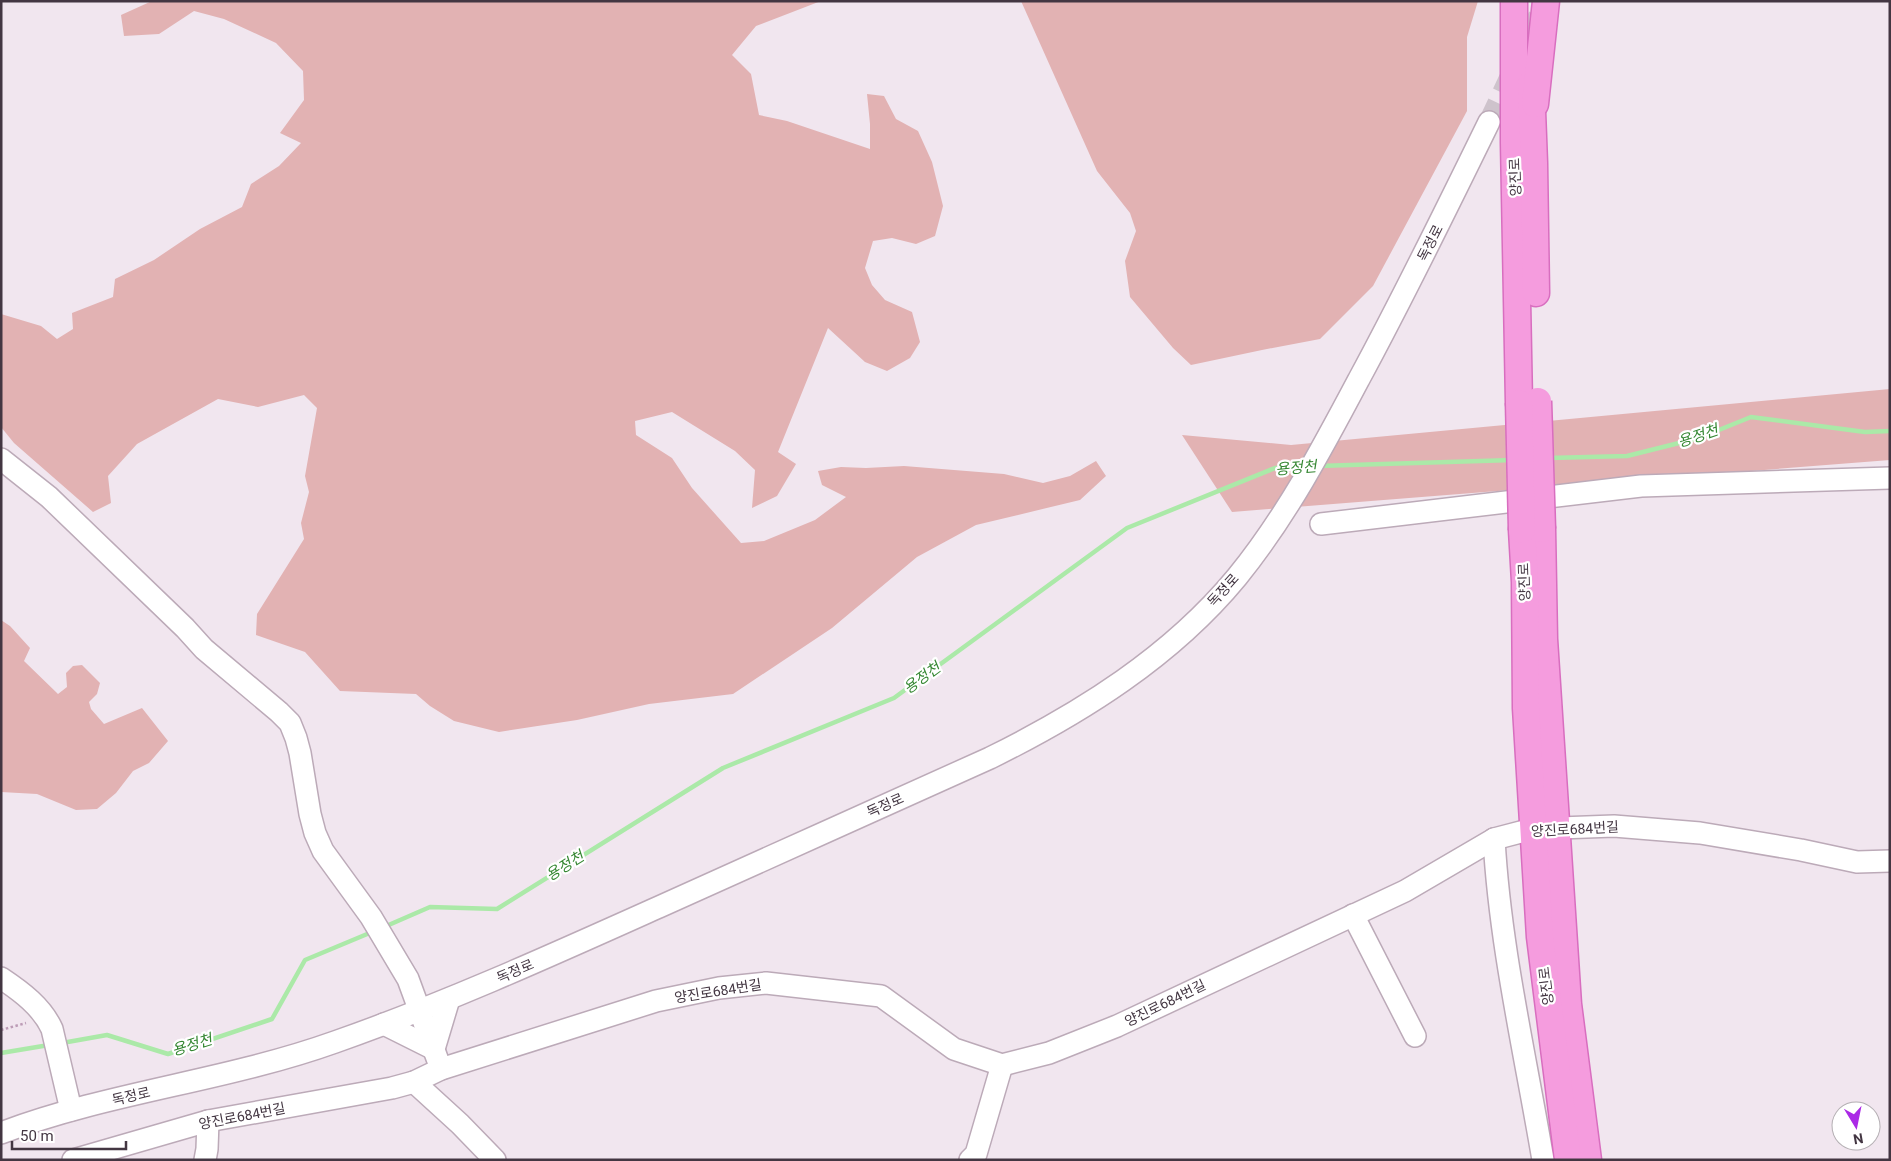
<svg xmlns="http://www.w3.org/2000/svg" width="1891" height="1161" font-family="Roboto,'Noto Sans KR',sans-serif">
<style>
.green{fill:#e2b2b3}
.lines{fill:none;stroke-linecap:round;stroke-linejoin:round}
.stream{stroke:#abe9a8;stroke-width:4.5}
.minor-tunnel{stroke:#cec3cc;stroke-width:21;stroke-dasharray:21 11;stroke-linecap:butt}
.minor-casing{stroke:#bcaab8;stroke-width:24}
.major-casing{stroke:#d86ebf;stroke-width:29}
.path{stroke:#bc9cb6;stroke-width:2.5;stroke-dasharray:2.5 2.5;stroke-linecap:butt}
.minor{stroke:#fff;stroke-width:21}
.major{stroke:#f59cde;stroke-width:26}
.major-bridge-casing{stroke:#d86ebf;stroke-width:29;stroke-linecap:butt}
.major-bridge{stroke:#f59cde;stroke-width:26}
.labels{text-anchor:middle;stroke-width:4.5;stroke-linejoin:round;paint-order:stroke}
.street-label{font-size:14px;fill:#433642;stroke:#fff}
.water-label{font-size:15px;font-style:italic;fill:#358732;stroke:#fff}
</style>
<rect width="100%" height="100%" fill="#f1e6ef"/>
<g class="green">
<path d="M152,1H821L756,26L732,55L751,74L759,115L787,121L870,149V124L867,94L884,96L896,119L918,131L932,162L943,206L935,236L916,244L892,238L873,241L865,268L872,285L885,300L912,312L920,342L910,358L887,371L865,362L828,328L778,452L796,464L777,496L752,508L755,470L735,451L672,412L635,421L636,435L672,458L692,488L741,543L764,541L815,520L846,497L822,485L818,471L841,467L866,468L904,466L1004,474L1043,483L1070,476L1096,461L1106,476L1080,500L976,525L917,557L832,628L733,694L649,704L577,720L499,732L454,721L430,706L416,694L340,691L305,652L256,635L257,614L304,539L301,523L309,492L305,476L317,408L304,395L258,407L218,399L137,444L108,476L111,503L93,512L14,443L1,427V314L41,326L57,339L73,329L72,313L113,297L115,279L154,260L200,229L242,207L251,184L279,166L301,143L280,133L304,100L303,71L276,43L224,19L194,11L159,34L124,36L121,15Z"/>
<path d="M1021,1H1478L1467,37V111L1373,286L1320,339L1262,350L1191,365L1173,348L1130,297L1125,261L1136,231L1130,213L1097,171Z"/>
<path d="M1890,389V460L1232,512L1182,435L1291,445Z"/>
<path d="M1,620L10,626L30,648L24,661L58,694L67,687L66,673L73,666L82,665L100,683L97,694L89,702L91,709L104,724L142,708L168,741L149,763L133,771L116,793L97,809L76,810L37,794L1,792Z"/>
</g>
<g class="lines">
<g class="stream">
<path d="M1548,458L1627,456L1699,438L1751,417L1865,432L1890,431"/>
<path d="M1318,466L1513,460"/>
<path d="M384,927L430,907L497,909L723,768L894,698L1127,528L1275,468L1303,467"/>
<path d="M62,1043L107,1035L168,1054L272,1019L305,960L372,932"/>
<path d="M1,1053L49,1045"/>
</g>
<path class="minor-tunnel" d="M1489,122L1541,11"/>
<defs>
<g id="minor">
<path d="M1,459L49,497L185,628L204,649L279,712L290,723L296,738L300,753L310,814L315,833L323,851L371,917L408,979L441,1069"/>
<path d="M1321,524L1641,486L1890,478"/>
<path d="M1494,839C1500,947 1525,1053 1543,1160"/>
<path d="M1353,915L1415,1036"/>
<path d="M1,978C22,992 42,1007 52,1029L71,1110"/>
<path d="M384,1024L434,1049L449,999"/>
<path d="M414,1082L460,1124L495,1160"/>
<path d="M1,1133C109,1092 226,1081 335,1042C446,1003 552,955 659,907C769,857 880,808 990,758C1081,713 1171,657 1237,577C1286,517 1323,447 1359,379C1405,294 1447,208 1489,122"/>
<path d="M73,1160L208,1121L392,1088L414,1082L441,1069L656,1001L719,988L766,983L881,996L954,1049L1002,1065L1049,1053L1117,1026L1405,891L1494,839L1532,829L1614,826L1700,833L1801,850L1857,862L1890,861"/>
<path d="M205,1160L207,1149L208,1121"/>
<path d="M970,1160L976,1154L1002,1065"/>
</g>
<g id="major">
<path d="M1514,1V143L1519,403"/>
<path d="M1531,84L1534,163L1536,293"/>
<path d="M1535,104L1546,1"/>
<path d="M1542,529L1544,639L1568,1004L1588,1160"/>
<path d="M1522,530L1525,582L1526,708L1540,937L1568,1160"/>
</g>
</defs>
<use href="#minor" class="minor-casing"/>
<use href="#major" class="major-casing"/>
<path class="path" d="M1,1030L26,1023"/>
<use href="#minor" class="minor"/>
<use href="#major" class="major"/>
<defs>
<g id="major-bridge">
<path d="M1538,401L1542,529"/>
<path d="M1519,403L1522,530"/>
</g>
</defs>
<use href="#major-bridge" class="major-bridge-casing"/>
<use href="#major-bridge" class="major-bridge"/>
</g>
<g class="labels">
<g class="street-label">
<text transform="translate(1515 177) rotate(-92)" y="5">양진로</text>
<text transform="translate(1430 243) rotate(-63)" y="5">독정로</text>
<text transform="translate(1524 582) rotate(-92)" y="5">양진로</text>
<text transform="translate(1223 590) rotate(-48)" y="5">독정로</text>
<text transform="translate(885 805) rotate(-24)" y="5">독정로</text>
<text transform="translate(1575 829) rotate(-3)" y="5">양진로684번길</text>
<text transform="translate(515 971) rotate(-23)" y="5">독정로</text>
<text transform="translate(1546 986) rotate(-97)" y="5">양진로</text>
<text transform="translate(718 991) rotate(-9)" y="5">양진로684번길</text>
<text transform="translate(1165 1003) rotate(-26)" y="5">양진로684번길</text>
<text transform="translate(131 1096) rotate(-13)" y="5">독정로</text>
<text transform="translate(242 1116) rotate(-11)" y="5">양진로684번길</text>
</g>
<g class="water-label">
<text transform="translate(1698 436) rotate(-18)" y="5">용정천</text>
<text transform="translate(1296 468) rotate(-5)" y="5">용정천</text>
<text transform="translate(922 678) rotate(-36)" y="5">용정천</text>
<text transform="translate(565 866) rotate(-32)" y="5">용정천</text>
<text transform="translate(192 1045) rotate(-17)" y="5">용정천</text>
</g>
</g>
<rect width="1891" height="1161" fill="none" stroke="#433642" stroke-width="5"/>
<g transform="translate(1856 1126) rotate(170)"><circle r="24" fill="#ffffff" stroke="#b4afb3"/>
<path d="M0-4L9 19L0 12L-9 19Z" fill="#ab29e6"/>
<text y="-8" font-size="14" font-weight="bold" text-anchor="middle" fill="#433642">N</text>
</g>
<path d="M12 1141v8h114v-8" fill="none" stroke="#433642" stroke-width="2.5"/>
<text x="20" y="1141" font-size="15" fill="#433642" stroke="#ffffff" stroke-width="4" paint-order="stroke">50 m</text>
</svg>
